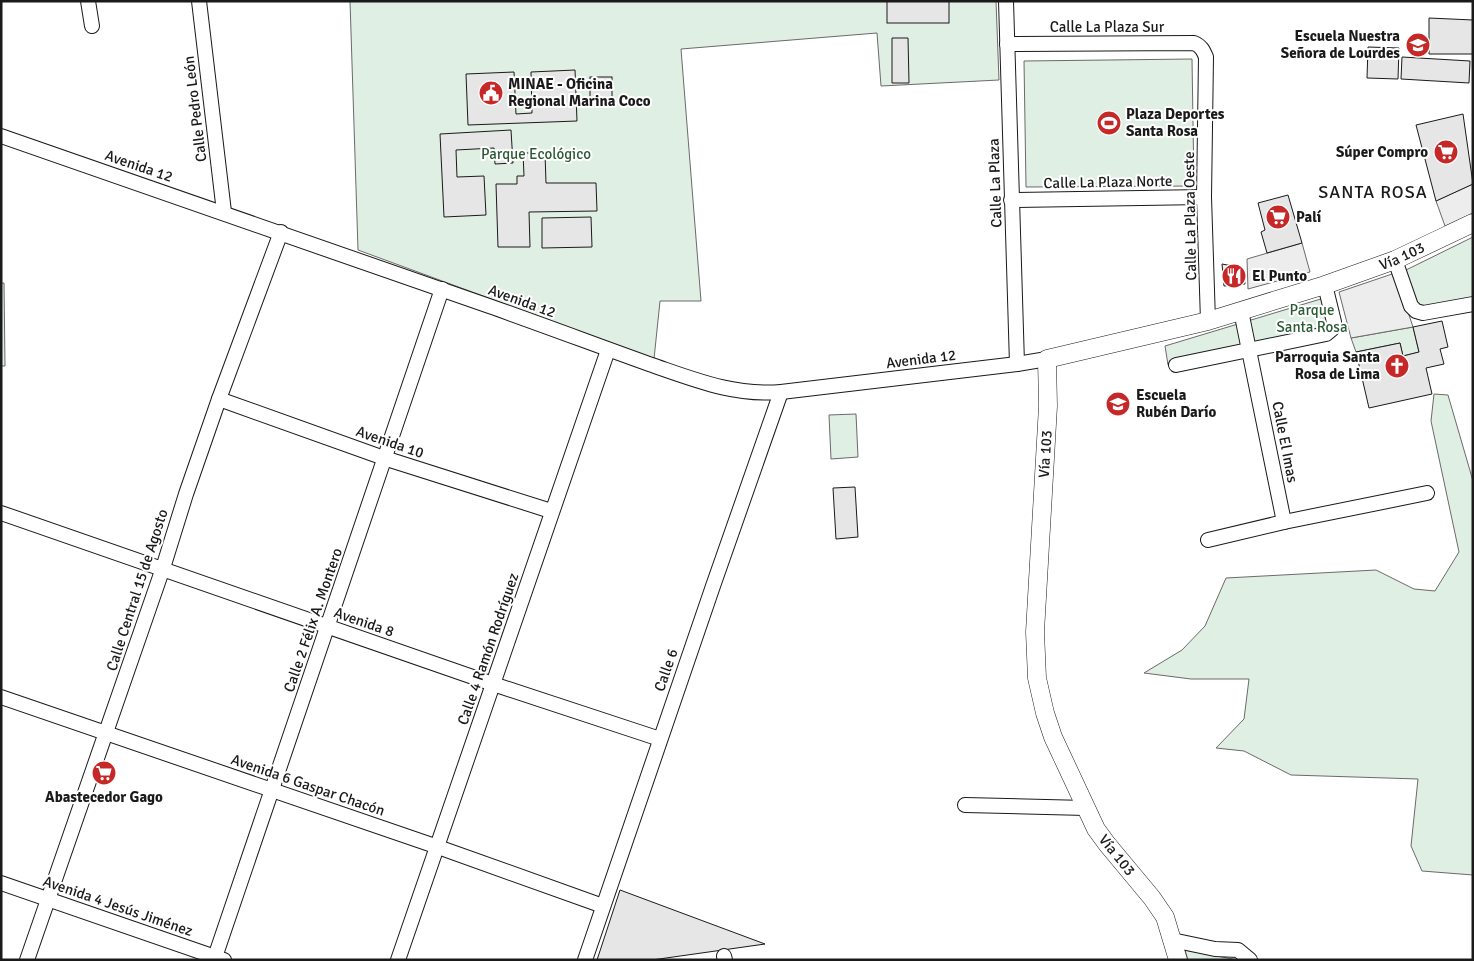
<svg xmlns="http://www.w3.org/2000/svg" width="1474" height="961" font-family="Signika,sans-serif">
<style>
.green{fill:#e0efe3;stroke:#6a6a6a}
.parking{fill:#ededed;stroke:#6a6a6a}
.building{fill:#e6e6e6;stroke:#1a1a1a}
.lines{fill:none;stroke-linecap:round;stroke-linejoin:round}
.minor-casing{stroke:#1a1a1a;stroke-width:16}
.major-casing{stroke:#1a1a1a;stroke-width:19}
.minor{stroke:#fff;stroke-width:14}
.major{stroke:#fff;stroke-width:18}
.labels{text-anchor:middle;stroke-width:4;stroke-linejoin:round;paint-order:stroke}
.street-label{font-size:15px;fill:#1a1a1a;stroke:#fff}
.poi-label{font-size:15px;font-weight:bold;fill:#1a1a1a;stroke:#fff;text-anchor:start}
.park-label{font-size:15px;fill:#2b5a34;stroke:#fff}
.quarter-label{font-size:18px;letter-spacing:1px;fill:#1a1a1a;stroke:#fff}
</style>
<rect width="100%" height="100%" fill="#fff"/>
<g class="green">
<path d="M350,1H996L999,80L881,86L877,33L681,49L701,301H660L654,359L358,250Z"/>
<path d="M1192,59L1194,186L1026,187L1024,61Z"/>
<path d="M1473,237V298L1426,307L1414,302L1404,271Z"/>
<path d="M1,283H4L5,366H1Z"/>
<path d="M1324,298L1328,324L1324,329L1301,336L1168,365L1165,346Z"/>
<path d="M1413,327L1419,352L1403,356L1400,343L1356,352L1351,338Z"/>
<path d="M1434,394L1448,395L1473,481V875L1422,871L1411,846L1418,779L1291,775L1244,751L1216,748L1244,719L1249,679H1191L1144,673L1182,650L1205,626L1226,578L1376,570L1414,589L1435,591L1459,552L1431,421Z"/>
<path d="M856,414L858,457L831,459L829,415Z"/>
<path d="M1185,950L1238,960H1188Z"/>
</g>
<g class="parking">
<path d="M1473,184V213L1445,226L1436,201Z"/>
<path d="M1302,243L1310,272L1248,289L1247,259Z"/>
<path d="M1395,273L1413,327L1351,338L1339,292Z"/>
</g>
<g class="building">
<rect x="887" y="1" width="62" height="22"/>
<path d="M1429,18L1473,20V54H1429Z"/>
<path d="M892,38H908L909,83H892Z"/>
<path d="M1368,47L1399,48L1398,79L1367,78Z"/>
<path d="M1402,57L1470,61L1469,83L1401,79Z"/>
<path d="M575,70L577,121L468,125L466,74L514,72L516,114L532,113L531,72Z"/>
<rect x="590" y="77" width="22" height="21"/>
<path d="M1463,114L1473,184L1436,201L1416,125Z"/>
<path d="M511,130L513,163L495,164L494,148L456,150L457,177L484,176L486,215L444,217L440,134Z"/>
<path d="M523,153H545L546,183H596L597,211L529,212L530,247H498L496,184H517V176H524Z"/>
<path d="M1288,195L1302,243L1267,253L1261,232L1265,230L1258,203Z"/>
<path d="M591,217L592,247L542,248V218Z"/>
<path d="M1222,264L1243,268L1245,284L1224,286Z"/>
<path d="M1442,321L1448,347L1440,349L1444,364L1426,368L1432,394L1369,408L1356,352L1400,343L1403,356L1419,352L1413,327Z"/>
<path d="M855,487L858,537L836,539L833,488Z"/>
<path d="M620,890L765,944L652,960H597Z"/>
</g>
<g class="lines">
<defs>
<g id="minor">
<path d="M88,1L92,26"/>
<path d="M199,1L224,212"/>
<path d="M1006,1L1017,364"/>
<path d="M1007,44L1194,43C1201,46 1203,50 1206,57L1204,197L1208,321"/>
<path d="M1,136C164,192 327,248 489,306C543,325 596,345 649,364C693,379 733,396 781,392L1017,364L1047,359"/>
<path d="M1011,200L1204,197"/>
<path d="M1395,260L1411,306L1416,311L1423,313L1473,304"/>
<path d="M1241,311L1284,522"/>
<path d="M1176,365L1326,334L1332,329L1334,322L1325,285"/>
<path d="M219,399L384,458L551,511"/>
<path d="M1,513L493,684L660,739"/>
<path d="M1208,540L1284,522L1427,493"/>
<path d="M1,697L438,847L603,906"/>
<path d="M965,805L1086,808"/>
<path d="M1,883L224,960"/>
<path d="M1172,940L1215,949L1238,950L1250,960"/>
<path d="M724,956L725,960"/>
<path d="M27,960L163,568L186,494L219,399L281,232"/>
<path d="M214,960L442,289"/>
<path d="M398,960L608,350"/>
<path d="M585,960L713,586L781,392"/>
</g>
<g id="major">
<path id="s1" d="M1178,960L1165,917L1152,898L1107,844L1096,829L1053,737L1045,713L1037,678L1035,632L1048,406L1047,359L1208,321L1325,285L1395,260L1473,223"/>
</g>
</defs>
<use href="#minor" class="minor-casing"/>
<use href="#major" class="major-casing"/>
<use href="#minor" class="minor"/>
<use href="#major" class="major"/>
</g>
<defs>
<symbol id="school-disc" viewBox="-11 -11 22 22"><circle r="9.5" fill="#c62828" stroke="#fff"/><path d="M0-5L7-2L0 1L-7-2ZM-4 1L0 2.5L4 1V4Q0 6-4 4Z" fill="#fff"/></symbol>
<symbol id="civic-disc" viewBox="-11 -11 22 22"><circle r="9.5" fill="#c62828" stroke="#fff"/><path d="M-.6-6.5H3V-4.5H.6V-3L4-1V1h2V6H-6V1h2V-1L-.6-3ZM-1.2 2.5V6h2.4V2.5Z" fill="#fff"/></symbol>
<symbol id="stadium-disc" viewBox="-11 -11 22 22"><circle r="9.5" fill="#c62828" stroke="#fff"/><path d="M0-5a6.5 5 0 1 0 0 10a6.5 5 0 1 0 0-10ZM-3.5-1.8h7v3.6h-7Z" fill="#fff"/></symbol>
<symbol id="supermarket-disc" viewBox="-11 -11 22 22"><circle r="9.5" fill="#c62828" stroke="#fff"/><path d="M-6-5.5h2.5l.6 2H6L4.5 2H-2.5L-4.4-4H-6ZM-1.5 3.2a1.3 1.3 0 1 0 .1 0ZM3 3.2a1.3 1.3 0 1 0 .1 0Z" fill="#fff"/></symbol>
<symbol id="restaurant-disc" viewBox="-11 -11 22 22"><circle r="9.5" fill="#c62828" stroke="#fff"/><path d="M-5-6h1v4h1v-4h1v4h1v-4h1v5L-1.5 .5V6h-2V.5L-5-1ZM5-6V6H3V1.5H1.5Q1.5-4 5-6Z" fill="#fff"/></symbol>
<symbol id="church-disc" viewBox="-11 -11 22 22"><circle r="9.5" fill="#c62828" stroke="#fff"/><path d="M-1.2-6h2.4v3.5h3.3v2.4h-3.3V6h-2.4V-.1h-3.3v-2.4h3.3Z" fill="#fff"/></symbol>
</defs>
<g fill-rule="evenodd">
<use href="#school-disc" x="1404" y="31" width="28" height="28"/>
<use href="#civic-disc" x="477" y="79" width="28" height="28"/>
<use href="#stadium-disc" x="1095" y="109" width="28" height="28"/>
<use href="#supermarket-disc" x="1432" y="138" width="28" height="28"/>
<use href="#supermarket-disc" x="1264" y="203" width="28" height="28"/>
<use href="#restaurant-disc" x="1220" y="262" width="28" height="28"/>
<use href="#church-disc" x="1383" y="352" width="28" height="28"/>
<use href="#school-disc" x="1104" y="390" width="28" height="28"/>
<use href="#supermarket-disc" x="90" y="759" width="28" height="28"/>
</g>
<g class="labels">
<g class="street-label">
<text x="1107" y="32">Calle La Plaza Sur</text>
<text transform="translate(195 109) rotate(-97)" y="5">Calle Pedro León</text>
<text transform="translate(139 166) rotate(19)" y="5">Avenida 12</text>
<text transform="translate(1108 182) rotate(-1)" y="5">Calle La Plaza Norte</text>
<text transform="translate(995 183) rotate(-92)" y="5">Calle La Plaza</text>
<text transform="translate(1190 216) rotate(-91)" y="5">Calle La Plaza Oeste</text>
<text dy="5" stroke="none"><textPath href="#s1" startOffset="1009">Vía 103</textPath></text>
<text transform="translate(522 301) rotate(20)" y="5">Avenida 12</text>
<text transform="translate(921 359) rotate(-7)" y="5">Avenida 12</text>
<text transform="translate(390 442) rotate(19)" y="5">Avenida 10</text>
<text transform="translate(1285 442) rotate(79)" y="5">Calle El Imas</text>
<text dy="5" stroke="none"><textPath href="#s1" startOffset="544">Vía 103</textPath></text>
<text transform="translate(137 590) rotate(-72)" y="5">Calle Central 15 de Agosto</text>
<text transform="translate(313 620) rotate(-71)" y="5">Calle 2 Félix A. Montero</text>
<text transform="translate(364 622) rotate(19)" y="5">Avenida 8</text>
<text transform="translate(488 649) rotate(-71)" y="5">Calle 4 Ramón Rodríguez</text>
<text transform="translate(666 670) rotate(-71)" y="5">Calle 6</text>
<text transform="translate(308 785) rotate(19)" y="5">Avenida 6 Gaspar Chacón</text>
<text transform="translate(1117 855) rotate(51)" y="5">Vía 103</text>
<text transform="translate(118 906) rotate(19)" y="5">Avenida 4 Jesús Jiménez</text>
</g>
<g class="poi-label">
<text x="1400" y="41" text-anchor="end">Escuela Nuestra<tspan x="1400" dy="17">Señora de Lourdes</tspan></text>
<text x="508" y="89">MINAE - Oficina<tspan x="508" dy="17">Regional Marina Coco</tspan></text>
<text x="1126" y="119">Plaza Deportes<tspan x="1126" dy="17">Santa Rosa</tspan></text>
<text x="1428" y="157" text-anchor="end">Súper Compro</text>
<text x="1296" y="222">Palí</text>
<text x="1252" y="281">El Punto</text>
<text x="1380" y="362" text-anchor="end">Parroquia Santa<tspan x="1380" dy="17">Rosa de Lima</tspan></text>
<text x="1136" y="400">Escuela<tspan x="1136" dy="17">Rubén Darío</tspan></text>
<text x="104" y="802" text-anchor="middle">Abastecedor Gago</text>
</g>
<g class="park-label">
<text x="536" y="159">Parque Ecológico</text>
<text x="1312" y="315">Parque<tspan x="1312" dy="17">Santa Rosa</tspan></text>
</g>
<g class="quarter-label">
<text x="1373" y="198">SANTA ROSA</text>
</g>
</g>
<rect width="1474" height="961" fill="none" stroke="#1a1a1a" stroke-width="5"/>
</svg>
